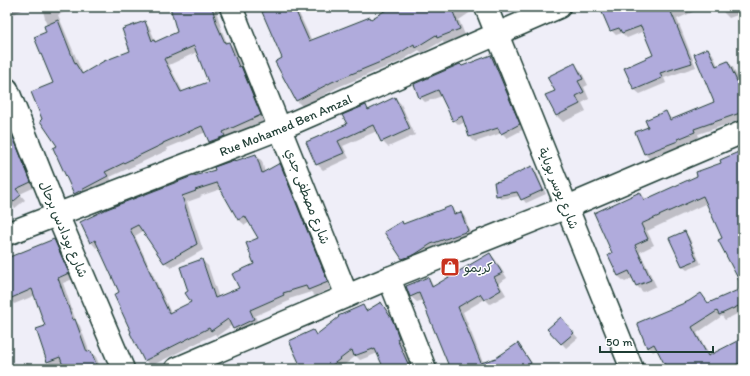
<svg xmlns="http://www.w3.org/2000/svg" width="750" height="376" font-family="Itim,'Playpen Sans Arabic',sans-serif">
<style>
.shadow{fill:#0003;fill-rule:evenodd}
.building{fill:#b0abdc;stroke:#1f3d34;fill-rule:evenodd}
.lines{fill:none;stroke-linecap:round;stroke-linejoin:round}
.minor-casing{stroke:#1f3d34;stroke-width:25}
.minor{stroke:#fff;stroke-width:22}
.labels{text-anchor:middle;stroke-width:3;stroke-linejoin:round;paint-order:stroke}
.street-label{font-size:13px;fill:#1f3d34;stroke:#fff}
.poi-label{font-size:13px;fill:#1f3d34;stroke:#fff;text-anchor:start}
</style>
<rect width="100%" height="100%" fill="#efeef8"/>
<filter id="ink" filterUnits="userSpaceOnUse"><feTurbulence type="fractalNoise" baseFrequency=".025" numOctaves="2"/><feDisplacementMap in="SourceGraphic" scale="8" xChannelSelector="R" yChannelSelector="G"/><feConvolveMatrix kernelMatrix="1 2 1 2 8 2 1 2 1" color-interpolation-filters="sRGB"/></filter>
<g filter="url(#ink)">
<g class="shadow">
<path d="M7,7H28L7,17Z"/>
<path d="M42,7H76L58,15L83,74L131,52L144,22L150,28L156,43L178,33L171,7H215L222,31L227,43H229L234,48L242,69L246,73L266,121L227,137L215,147L210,142L206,132L167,148L168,150L110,177L112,182L81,199L75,193L58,147L54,84L47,26ZM197,52L209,82L183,92L169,65Z"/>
<path d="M270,7H296L312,41L372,20L393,7H478L459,20L465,35L444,43L442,41L422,53L419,50L401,61L338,87L303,107L297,101L276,62L283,58Z"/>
<path d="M513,7H529L522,17Z"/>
<path d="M611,7H704L677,19L696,67L664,78L666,83L640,94L635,90L626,68L654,56L644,31L627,38L622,33L616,35L611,30Z"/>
<path d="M721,7H743V13L729,18L724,13Z"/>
<path d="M708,49L713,54L718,66L728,62L733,67L743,90V119L698,134L699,137L682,144L683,146L650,159L645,154L637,133L649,128L666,112L672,120L716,103Z"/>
<path d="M491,56L496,61L524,129L507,138L502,133L475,142L470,137L465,122L459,125L454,120L442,96L425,102L420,97L463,67Z"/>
<path d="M574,64L581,71L588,85L584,87L589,99L582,103L586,111L563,122L557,116L547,96L556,91Z"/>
<path d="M395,98L401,104L415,135L388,147L382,141L377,131L343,146L349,158L323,170L317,164L348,125L365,106L369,110Z"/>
<path d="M7,117L35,187L20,194L25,200L15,208L7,200Z"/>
<path d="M743,151V286L707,203L647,231L654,245L640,252L656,286L643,292L637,286L633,278L625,282L618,276L609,255L613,253L640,193L647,200L698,176Z"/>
<path d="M256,155L262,161L265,173L280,164L286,170L333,287L315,296L311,292L289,299V301L255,316L259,325L239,334L232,325L217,336L215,334L151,366L145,360L120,293L99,247L96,248L91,242L216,171L235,162ZM221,189L239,220L245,225L250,222L260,239L255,265L240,289L219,298L208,266L202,260L189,292L193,302L171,313L135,236L143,231L165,262L171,268L203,250L187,202L201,197L200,196Z"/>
<path d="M532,167L536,171L546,194L526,203L520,196L501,199L497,195L500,182Z"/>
<path d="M451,208L456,214L461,213L465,217L471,235L435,248L418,258L406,263L402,259L386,232L401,222L404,225Z"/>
<path d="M684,232L689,237L701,264L687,270L682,266Z"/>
<path d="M54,240L59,245L73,279L63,283L76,321L80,326L90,353L91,352L96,357L101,369H65L63,363L53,367L48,361L46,326L36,295L14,304L7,295V259Z"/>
<path d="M490,254L495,259L507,278L499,283L506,295L490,304L485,299L463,312L482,360L485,362L497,359L518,344L523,350L536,369H451L423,300L417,302L411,297L407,287L428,278L434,287Z"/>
<path d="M738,291L743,297V311L725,320L722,316L697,333L710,356L743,340V369H670L658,350L653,352L648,347L689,302L701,294L709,304Z"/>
<path d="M381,304L386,309L397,327L404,344L402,345L412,369H385L378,353L360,360L356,356L339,369H303L313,331L317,336L363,307L368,311Z"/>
<path d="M565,323L578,338L566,348L549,329Z"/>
<path d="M15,363L19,366L28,363L33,369H7V366Z"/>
</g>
<g class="building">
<path d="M170,7H212L217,25L225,43L229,42L239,67L241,66L261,115L223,132L225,136L209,142L202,126L163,143V144L105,172L108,176L74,194L53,148L57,146L40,121L42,119L31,92L53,83L34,37L46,32L44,26L58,20L74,61L82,74L104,61L130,51L122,29L145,21L152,41L154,40L155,42L177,32ZM194,46L208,82L181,92L164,59Z"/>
<path d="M274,7H294L309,41L370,17L371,19L391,7H451L460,29L437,38L436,35L415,48L414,44L395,56L332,82L296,101L275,62L282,58L262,12Z"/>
<path d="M608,7H669L692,63L660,73L662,78L634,90L624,68L653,55L641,26L622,33L619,28L610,31L601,10Z"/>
<path d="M708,48L716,66L728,61L743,95V112L694,129L695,132L678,139V141L644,154L635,132L648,127L645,120L666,111L670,120L714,102L694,54Z"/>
<path d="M491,55L520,124L501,134L498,128L469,137L462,116L453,121L438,90L419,98L414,84L460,64L462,66Z"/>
<path d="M575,63L583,79L578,81L584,92L576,96L580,104L556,116L545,95L555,91L547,77Z"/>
<path d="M395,97L410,129L381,142L373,125L338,141L344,153L316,165L306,142L347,124L342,115L366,105L368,110Z"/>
<path d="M10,129L31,182L16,189L21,195L7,207V130Z"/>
<path d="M743,150V288L718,240L722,238L703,196L641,224L648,239L635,245L651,280L636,286L629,271L618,276L608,255L612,253L594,213L640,192L644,200L697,176L696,172L721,163L720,160Z"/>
<path d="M256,154L262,173L280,163L328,282L308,290L306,286L283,293L284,295L250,310L254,319L233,329L228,319L211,331L209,328L144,361L130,333L131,332L114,295L119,292L103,257L95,240L90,243L80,222L107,209L190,177L215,170L214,167L234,160L235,161ZM217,183L238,220L245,216L258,238L246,243L254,264L232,274L239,288L215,298L202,259L180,267L188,291L185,293L191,302L169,313L130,229L138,225L164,263L197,244L182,196L196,191L195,190Z"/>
<path d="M532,166L543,190L521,200L517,192L496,196L494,182L500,181Z"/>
<path d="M451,206L454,214L461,212L468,231L431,244L414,255L402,259L384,232L402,221L403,224Z"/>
<path d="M685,231L697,260L682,266L669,238Z"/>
<path d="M54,239L69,273L58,278L73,320L75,319L87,352L91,351L98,369H64L60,357L47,362L36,329L45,326L32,289L7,300V258Z"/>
<path d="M490,253L502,273L494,277L501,290L484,300L480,294L458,307L481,363L496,358L518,343L531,363L522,369H450L419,293L410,297L406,286L428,277L432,287Z"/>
<path d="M738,290L743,304L719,315L717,311L692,327L708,356L743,338V361L729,369H667L654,344L647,348L637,323L689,301L701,293L708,303Z"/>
<path d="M381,302L393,321L399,338L397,339L409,366L402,369H384L375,349L373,350V349L354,356L352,350L327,369H302L289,341L313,330L316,335L339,317L338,316L363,305L366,311Z"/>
<path d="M561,317L574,333L561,344L547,329Z"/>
</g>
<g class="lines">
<defs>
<g id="minor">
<path d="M231,7L347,296"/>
<path d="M486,7L632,369"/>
<path d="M7,89L57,214L123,369"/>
<path id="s1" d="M7,234L281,128L559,7"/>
<path d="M389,278L425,369"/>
<path d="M176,369L389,278L567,207L743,132"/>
</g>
</defs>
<use href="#minor" class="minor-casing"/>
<use href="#minor" class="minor"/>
</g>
</g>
<defs>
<symbol id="shop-square" viewBox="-11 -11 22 22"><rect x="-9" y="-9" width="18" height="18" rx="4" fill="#c8321e" stroke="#fff"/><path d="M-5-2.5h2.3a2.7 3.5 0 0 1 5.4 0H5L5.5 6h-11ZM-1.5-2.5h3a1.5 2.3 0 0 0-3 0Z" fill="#fff"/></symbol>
</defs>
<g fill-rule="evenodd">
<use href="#shop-square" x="439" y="256" width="22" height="22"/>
</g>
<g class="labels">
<g class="street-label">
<text dy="5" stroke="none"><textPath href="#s1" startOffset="299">Rue Mohamed Ben Amzal</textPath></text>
<text transform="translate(559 188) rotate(68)" y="5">شارع يوسر بوباية</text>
<text transform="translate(308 196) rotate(69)" y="5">شارع مصطفى جدي</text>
<text transform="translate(64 229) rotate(67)" y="5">شارع بودادس برحال</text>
</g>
<g class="poi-label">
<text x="464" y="272">كريمو</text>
</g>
</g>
<rect width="750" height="376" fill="none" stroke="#fff" stroke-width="24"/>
<rect x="12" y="12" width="726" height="352" fill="none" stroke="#1f3d34" stroke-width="1.5" filter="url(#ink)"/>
<path d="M600 346v6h113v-6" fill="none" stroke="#1f3d34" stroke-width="2"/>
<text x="606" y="346" font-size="12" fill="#1f3d34" stroke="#ffffff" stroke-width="3" paint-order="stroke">50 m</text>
</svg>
